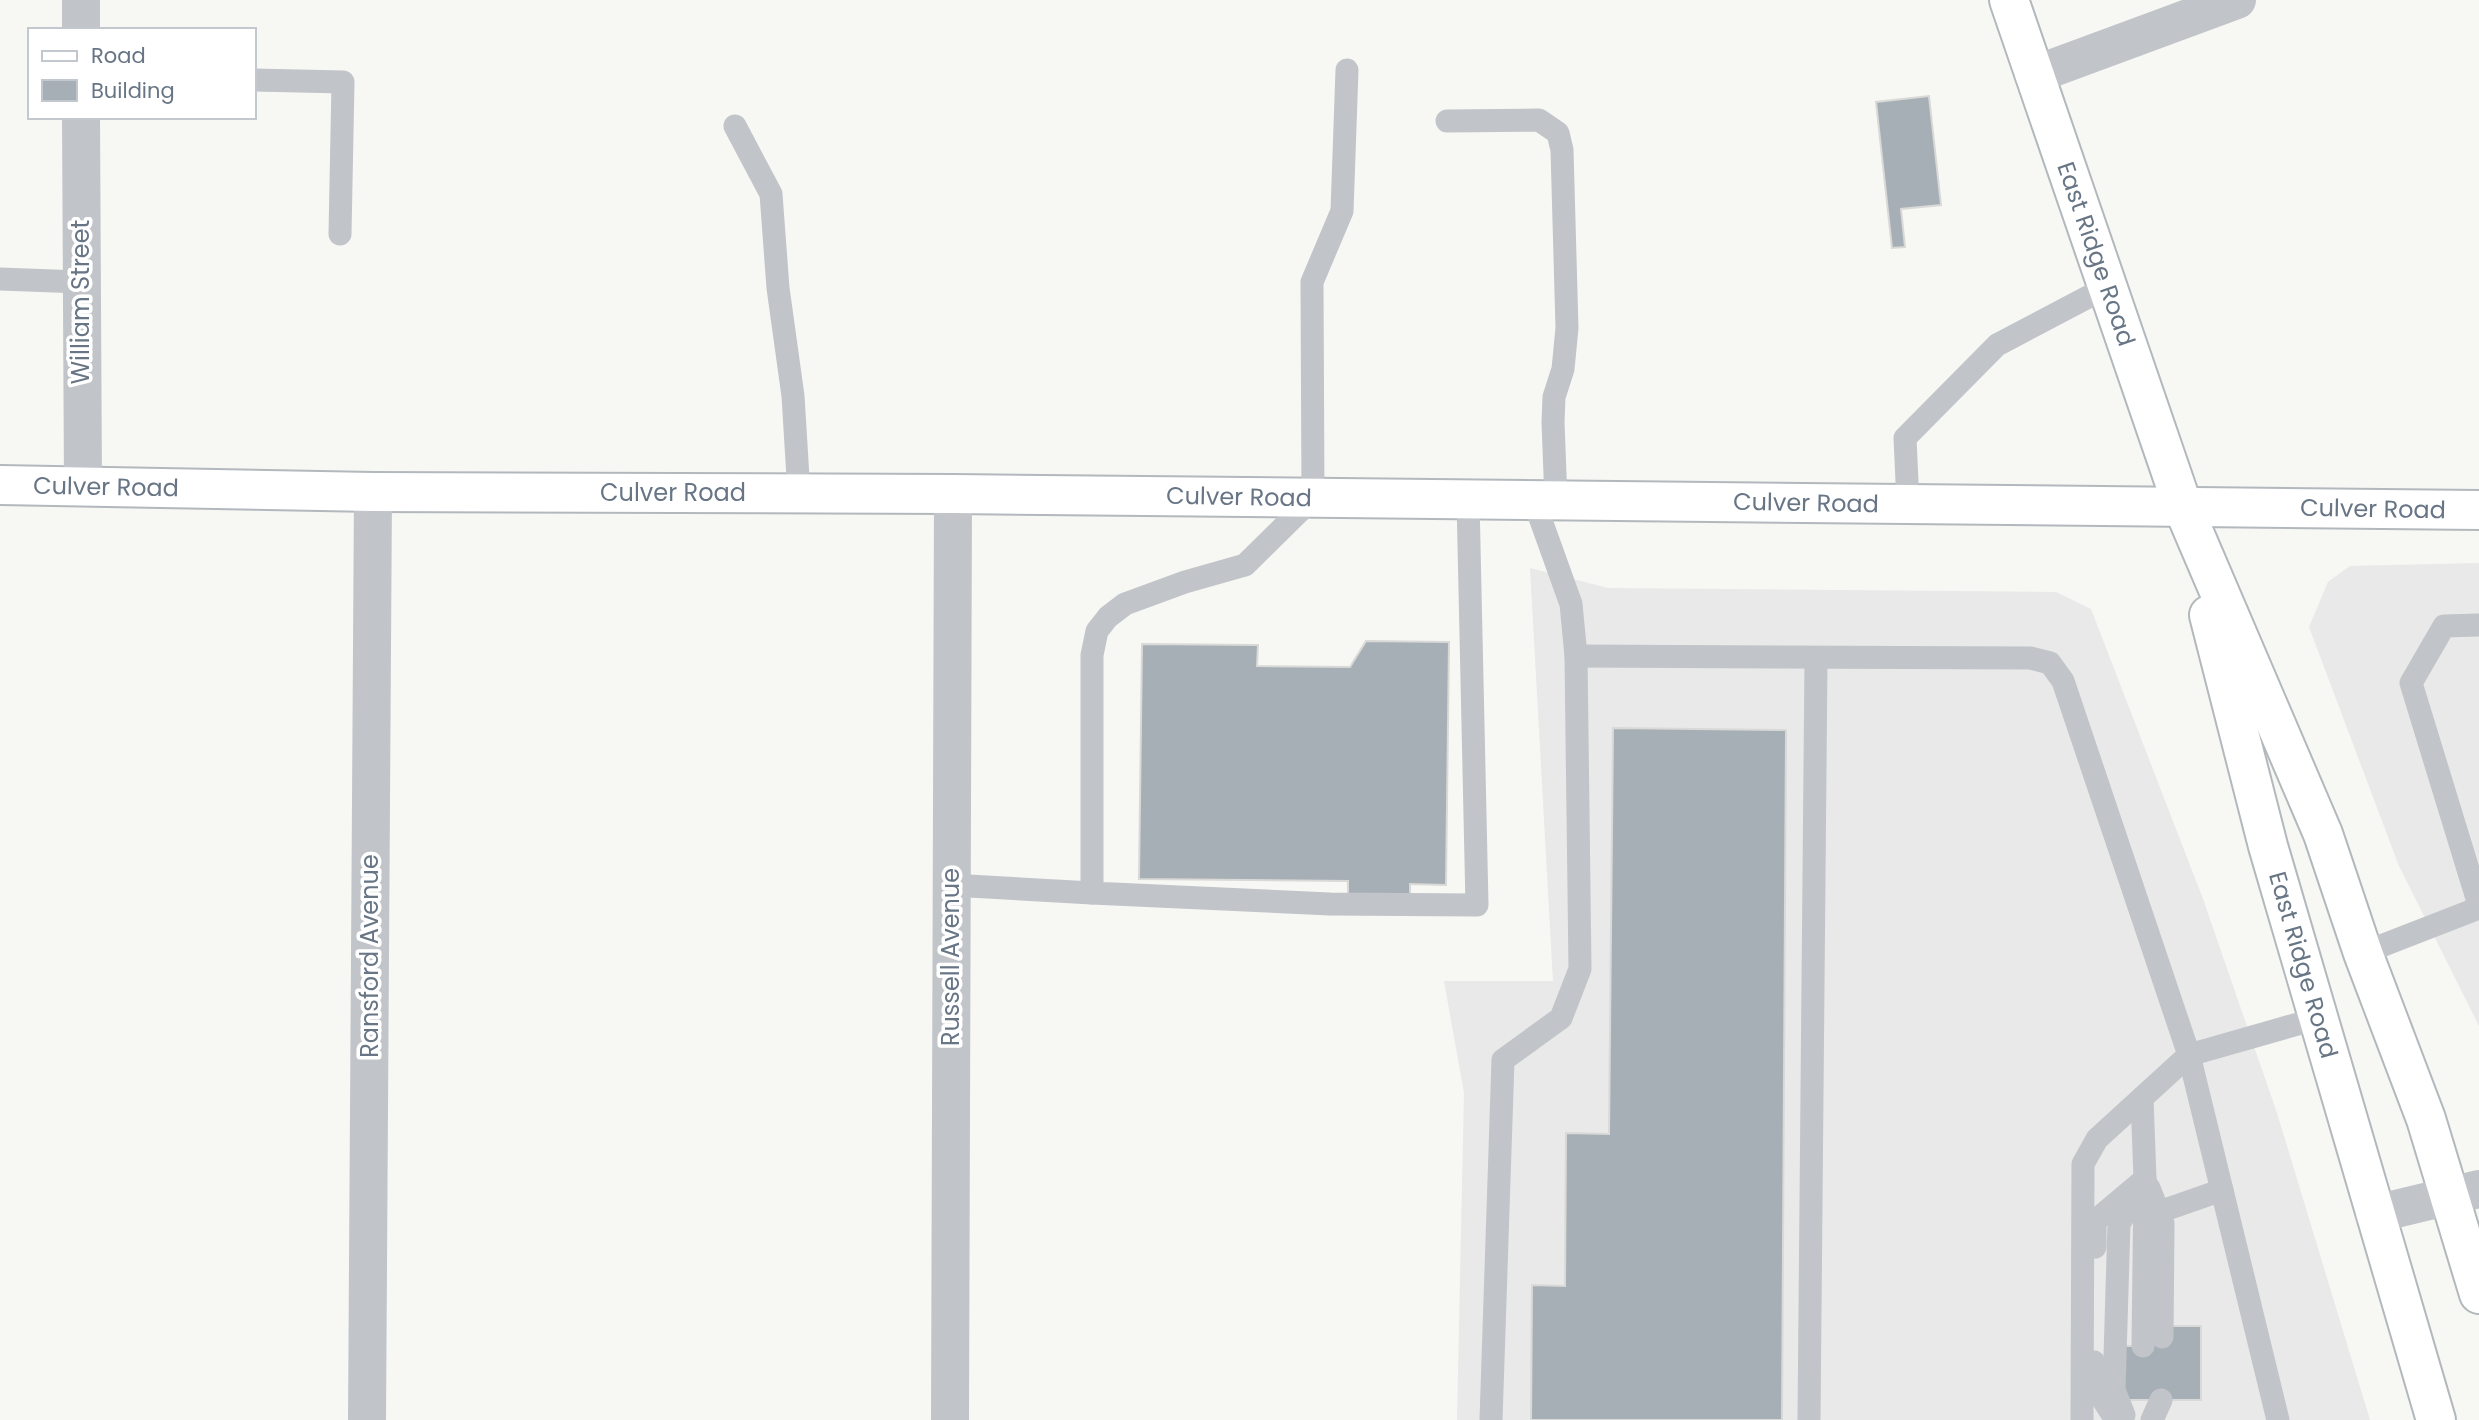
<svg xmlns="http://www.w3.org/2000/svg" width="2479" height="1420" font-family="Poppins,sans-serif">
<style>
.built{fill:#e8e9e8}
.building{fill:#a7afb6;stroke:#d9d9d7;stroke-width:2}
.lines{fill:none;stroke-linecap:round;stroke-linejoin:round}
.secondary-casing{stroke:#b3b8bd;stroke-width:42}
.lane{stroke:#c1c4c8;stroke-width:23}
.street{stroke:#c1c4c8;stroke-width:38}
.secondary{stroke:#fff;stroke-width:38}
.labels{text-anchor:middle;stroke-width:7;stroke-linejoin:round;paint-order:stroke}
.street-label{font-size:24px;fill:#677585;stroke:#fff}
</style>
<rect width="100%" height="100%" fill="#f7f7f4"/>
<g class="built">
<path d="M2479,563V1026L2399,866L2309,627L2328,582L2350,566Z"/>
<path d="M1530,568L1608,588L2056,592L2091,609L2203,899L2277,1113L2370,1420H1457L1464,1093L1444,981H1553Z"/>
</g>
<g class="building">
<path d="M1929,96L1941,205L1901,209L1905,247L1892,248L1876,102Z"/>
<path d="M1366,641L1449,642L1446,885L1410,884V901H1348V881L1139,879L1142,644L1258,645L1257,666L1350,667Z"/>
<path d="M1613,728L1786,730L1782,1420H1531L1532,1285L1565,1286L1566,1133L1609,1134Z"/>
<path d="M2165,1326H2201V1400H2123V1346H2145Z"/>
</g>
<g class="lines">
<defs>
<g id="secondary">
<path d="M2009,0L2183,507L2323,834L2363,953L2426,1119L2479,1294"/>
<path d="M0,485L373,492L953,494L2479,510"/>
<path d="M2209,615L2268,846L2436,1420"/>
</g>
</defs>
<use href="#secondary" class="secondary-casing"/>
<g class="lane">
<path d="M1347,70L1342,211L1312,282L1313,498L1245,565L1185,582L1125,604L1108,617L1097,631L1092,655V893L1330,904L1477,905L1468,500"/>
<path d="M254,80L343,82L340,234"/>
<path d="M1447,121L1539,120L1558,133L1562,150L1567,328L1563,369L1554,397L1553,422L1556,501"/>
<path d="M735,126L771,194L778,288L793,396L799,494"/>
<path d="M0,279L81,282"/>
<path d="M1908,504L1905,438L1997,345L2107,287"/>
<path d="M2479,625L2444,626L2411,683L2479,905"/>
<path d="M1576,656L2030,658L2050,663L2063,681L2189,1055L2278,1420"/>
<path d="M951,885L1092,893"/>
<path d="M2363,953L2479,908"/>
<path d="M2142,1098L2145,1179L2143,1346"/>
<path d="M2149,1188L2163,1224L2162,1337"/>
<path d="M2159,1212L2222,1190"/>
<path d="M2095,1247V1221L2145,1179"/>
<path d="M2094,1362L2093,1384L2116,1420"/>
<path d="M2124,1415L2114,1390L2119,1224L2136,1194"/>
<path d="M1491,1420L1503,1060L1561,1018L1580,969L1576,656L1571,604L1534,501"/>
<path d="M1809,1420L1816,659"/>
<path d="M2082,1420L2083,1164L2097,1139L2189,1055L2319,1018"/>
<path d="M2152,1420L2161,1400"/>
</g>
<g class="street">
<path d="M81,0V30"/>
<path d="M2034,75L2237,0"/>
<path d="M81,117L83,486"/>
<path d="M2375,1214L2479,1189"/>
<path d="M367,1420L373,492"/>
<path d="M950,1420L953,494"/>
</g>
<use href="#secondary" class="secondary"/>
</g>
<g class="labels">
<g class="street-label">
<text transform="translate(2096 254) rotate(71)" y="8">East Ridge Road</text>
<text transform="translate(81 302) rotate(-90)" y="8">William Street</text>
<text transform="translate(106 487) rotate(1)" y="8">Culver Road</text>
<text x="673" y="501">Culver Road</text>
<text transform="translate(1239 497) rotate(1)" y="8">Culver Road</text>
<text transform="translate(1806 503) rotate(1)" y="8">Culver Road</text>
<text transform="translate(2373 509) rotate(1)" y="8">Culver Road</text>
<text transform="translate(370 956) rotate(-90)" y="8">Ransford Avenue</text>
<text transform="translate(951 957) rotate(-90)" y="8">Russell Avenue</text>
<text transform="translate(2303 965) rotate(74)" y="8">East Ridge Road</text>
</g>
</g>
<rect x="28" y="28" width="228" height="91" fill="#ffffff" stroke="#c2c8ce" stroke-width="2"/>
<rect x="42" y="51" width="35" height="10" fill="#ffffff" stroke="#c2c8ce" stroke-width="2"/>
<text x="91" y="63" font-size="21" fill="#677585">Road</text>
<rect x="42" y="80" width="35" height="21" fill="#a7afb6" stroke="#c2c8ce" stroke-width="2"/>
<text x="91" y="98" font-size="21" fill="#677585">Building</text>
</svg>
